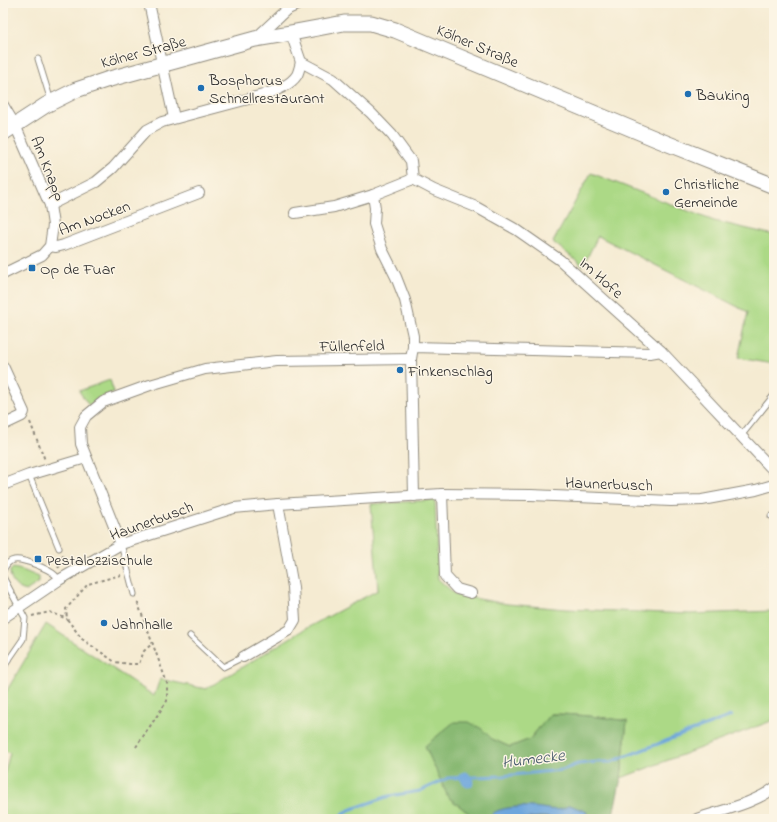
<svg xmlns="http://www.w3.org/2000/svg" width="777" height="822" font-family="'Indie Flower',sans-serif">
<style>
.green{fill:#acd986;stroke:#6c8258}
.forest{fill:#89b973;stroke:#5a724f}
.water{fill:#6da6dc;stroke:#4c6884}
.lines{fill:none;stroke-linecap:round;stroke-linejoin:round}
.stream{stroke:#6da6dc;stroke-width:3}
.canal{stroke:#6da6dc;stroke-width:11}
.lane-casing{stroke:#908b7e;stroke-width:7}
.street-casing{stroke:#908b7e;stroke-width:12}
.primary-casing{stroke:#908b7e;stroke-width:17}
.path{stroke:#908b7e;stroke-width:2;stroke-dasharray:3 3;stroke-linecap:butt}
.lane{stroke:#fff;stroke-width:5}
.street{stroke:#fff;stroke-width:10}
.primary{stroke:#fff;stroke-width:15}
.poi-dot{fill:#1f6fb2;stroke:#fcf5e5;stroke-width:1.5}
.labels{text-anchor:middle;stroke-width:3;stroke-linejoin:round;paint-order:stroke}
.street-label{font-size:16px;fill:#2b2b2b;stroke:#fcf5e5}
.poi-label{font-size:16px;fill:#2b2b2b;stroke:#fcf5e5;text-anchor:start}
.water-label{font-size:17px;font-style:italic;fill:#425669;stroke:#fcf5e5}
</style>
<rect width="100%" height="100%" fill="#fcf5e5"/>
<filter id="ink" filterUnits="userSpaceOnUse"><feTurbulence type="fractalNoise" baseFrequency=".025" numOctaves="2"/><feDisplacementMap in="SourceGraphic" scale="8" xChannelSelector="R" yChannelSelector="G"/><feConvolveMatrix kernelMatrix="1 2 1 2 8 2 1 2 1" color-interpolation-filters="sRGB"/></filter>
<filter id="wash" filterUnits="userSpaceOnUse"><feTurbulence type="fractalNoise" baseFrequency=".012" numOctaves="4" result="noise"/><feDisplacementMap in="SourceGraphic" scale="16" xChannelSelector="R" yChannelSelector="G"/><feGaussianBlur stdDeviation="0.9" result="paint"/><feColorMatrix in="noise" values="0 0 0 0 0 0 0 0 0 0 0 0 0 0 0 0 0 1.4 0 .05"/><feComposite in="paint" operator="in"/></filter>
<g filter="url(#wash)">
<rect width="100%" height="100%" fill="#f5ebd2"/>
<g class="green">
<path d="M591,173L714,221L774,235V364L738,358L748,312L598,236L583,266L553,242Z"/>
<path d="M110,380L114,392L99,398L89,406L79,391Z"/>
<path d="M435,500L438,579L456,595L507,604L566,609L690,614L774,611V720L621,778L627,721C601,717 576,714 550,714L530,739L510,747L492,739L482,729L448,797L476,819H3V778L10,753L3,750V697L46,624L154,696L160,679L206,689L303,630L378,590L371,504Z"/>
<path d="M13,568L22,570L39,577V580L38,583L26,591C16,588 10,582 10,571Z"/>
</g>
<path class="forest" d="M550,714C576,714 601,717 627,721L621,778L612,819H476L448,797L425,746L454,722H469L482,729L492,739L510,747L530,739Z"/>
<path class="water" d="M570,805L587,812L585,819L540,817L522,819H492L491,816C495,807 523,806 532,807C540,807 554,811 561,809C564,809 567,806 570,805Z"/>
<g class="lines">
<path class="stream" d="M337,819L349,810L389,796L420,791L448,778L502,776L562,770L578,764L597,762H611L731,716"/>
<path class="canal" d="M465,777L468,782"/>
</g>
</g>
<g filter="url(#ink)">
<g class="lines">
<defs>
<g id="lane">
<path d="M38,59L51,101"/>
<path d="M741,436L774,395"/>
<path d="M29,475L59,548"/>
<path d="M771,516H774"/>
<path d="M121,544L134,594"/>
<path d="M3,571C5,566 8,561 14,560C22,558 49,569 55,575C57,577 58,579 59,580"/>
<path d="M3,577L25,618L23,639L3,668"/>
<path d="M190,636L223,667L243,657"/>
</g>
<g id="street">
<path d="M149,3L174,118"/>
<path d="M291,33L301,62"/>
<path d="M255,39L286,10L301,3"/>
<path d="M3,105L15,125L50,205L53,225L50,246L42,255L3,274"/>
<path d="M373,195L375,208L374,224L382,249L396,277L405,300L413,336V347"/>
<path d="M50,205L96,182L113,168L147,130L162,122L263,95C274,91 290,86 297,75C299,71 300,66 301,62L333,79L371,113L392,135L411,161L413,179L434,190L476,207L517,230L560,260L661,351L774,471"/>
<path d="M295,213L334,207L373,195L413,179"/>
<path d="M50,246L56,247L64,245L199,193"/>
<path d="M3,366L24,412L22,416L3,425"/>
<path d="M3,485L29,475L86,458"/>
<path d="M442,494L445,576L457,589L471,593"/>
<path d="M414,496L411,359L413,347L650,353L661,351"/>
<path d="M121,544L81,444L80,427L86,416L103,402L150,385L205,369L277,361L411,359"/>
<path d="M3,618L59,580L121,544L234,508L278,504L442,494L531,495L671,501L702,500L756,490L773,485"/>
<path d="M243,657L289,630L295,620L293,587L278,504"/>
<path d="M697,819C719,811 756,803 774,788"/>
</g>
<path id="primary" d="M3,133L46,105L76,90L106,80L255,39L291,33L344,23H371L395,30L656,139L774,186"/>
</defs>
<use href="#lane" class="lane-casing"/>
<use href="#street" class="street-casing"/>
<use href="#primary" class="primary-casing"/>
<g class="path">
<path d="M30,422L45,460"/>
<path d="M58,568L64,560L62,555"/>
<path d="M121,575L88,584L66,609L67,619L82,639L115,662L130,664H139L144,651L153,643"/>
<path d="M32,616L50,612L67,619"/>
<path d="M136,747L167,701V683L137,601"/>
</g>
<use href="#lane" class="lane"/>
<use href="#street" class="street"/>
<use href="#primary" class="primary"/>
</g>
</g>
<g class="poi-dot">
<circle cx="201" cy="88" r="4"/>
<circle cx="688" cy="94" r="4"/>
<circle cx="666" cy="192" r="4"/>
<rect x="28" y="264" width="8" height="8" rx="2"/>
<circle cx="400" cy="370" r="4"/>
<rect x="34" y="555" width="8" height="8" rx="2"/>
<circle cx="104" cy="623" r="4"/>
</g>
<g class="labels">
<g class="street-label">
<text transform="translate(478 45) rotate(23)" y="6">Kölner Straße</text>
<text transform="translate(143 51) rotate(-15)" y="6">Kölner Straße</text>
<text transform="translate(49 168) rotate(68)" y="6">Am Knapp</text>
<text transform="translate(94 217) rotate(-20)" y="6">Am Nocken</text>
<text transform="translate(602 277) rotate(42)" y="6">Im Hofe</text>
<text transform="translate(352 345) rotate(-1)" y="6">Füllenfeld</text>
<text transform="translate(609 483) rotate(2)" y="6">Haunerbusch</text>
<text transform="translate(151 520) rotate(-20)" y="6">Haunerbusch</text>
</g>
<g class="poi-label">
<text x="209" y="85">Bosphorus<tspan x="209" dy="18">Schnellrestaurant</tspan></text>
<text x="696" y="100">Bauking</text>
<text x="674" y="189">Christliche<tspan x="674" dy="18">Gemeinde</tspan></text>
<text x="40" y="274">Op de Fuar</text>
<text x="408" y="376">Finkenschlag</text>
<text x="46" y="565">Pestalozzischule</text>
<text x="112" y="629">Jahnhalle</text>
</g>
<g class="water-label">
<text transform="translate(533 758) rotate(-7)" y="6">Humecke</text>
</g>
</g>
<rect width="777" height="822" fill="none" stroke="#fcf5e5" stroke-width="16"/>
</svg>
